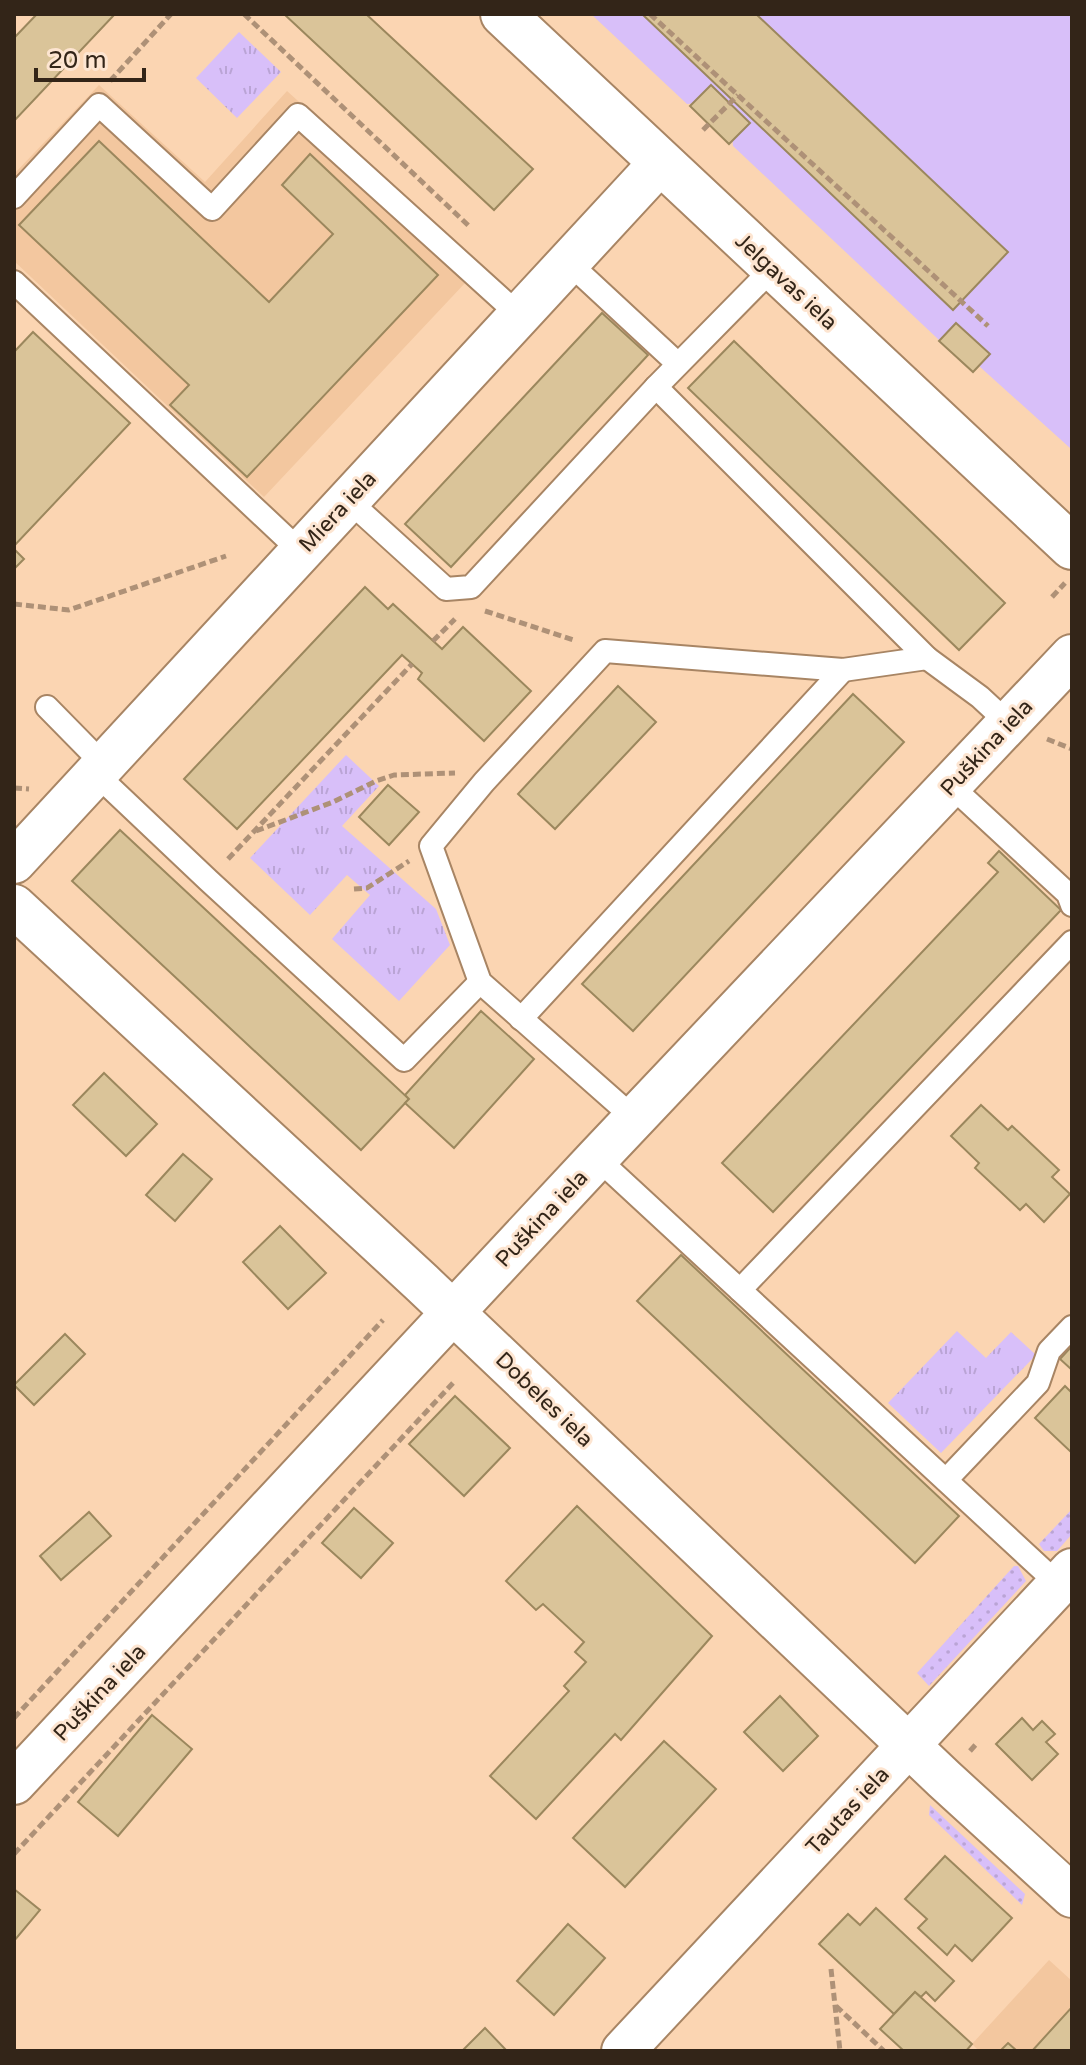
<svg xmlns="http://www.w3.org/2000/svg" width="1086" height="2065" font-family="'Varela Round',sans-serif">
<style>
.built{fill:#f3c79f}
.grass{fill:url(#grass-dots)}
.park{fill:url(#park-tufts)}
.garden{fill:#d8bff9}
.building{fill:#dac499;stroke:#9b875d;stroke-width:2}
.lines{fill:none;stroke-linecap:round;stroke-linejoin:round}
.lane-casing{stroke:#a88564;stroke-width:26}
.street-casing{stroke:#a88564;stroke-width:46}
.secondary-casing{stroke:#a88564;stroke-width:48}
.path{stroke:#ae9177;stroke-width:5;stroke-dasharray:8 4;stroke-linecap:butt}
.lane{stroke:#fff;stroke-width:22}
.street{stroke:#fff;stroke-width:42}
.secondary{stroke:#fff;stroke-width:44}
.labels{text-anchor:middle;stroke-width:6;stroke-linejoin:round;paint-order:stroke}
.street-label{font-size:22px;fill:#332518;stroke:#fde5d1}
</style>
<defs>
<pattern id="grass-dots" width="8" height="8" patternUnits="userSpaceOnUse" patternTransform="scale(2)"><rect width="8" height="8" fill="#d8bff9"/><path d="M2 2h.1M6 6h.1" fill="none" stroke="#baa4d5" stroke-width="1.8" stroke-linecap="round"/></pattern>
<pattern id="park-tufts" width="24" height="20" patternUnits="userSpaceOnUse" patternTransform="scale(2)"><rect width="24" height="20" fill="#d8bff9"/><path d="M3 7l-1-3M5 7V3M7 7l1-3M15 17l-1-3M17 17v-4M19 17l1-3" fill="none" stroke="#baa4d5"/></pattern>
</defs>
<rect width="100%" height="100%" fill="#fbd5b2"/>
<g class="built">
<path d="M99,85L205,182L287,91L481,266L264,497L14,261V174Z"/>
<path d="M1049,1960L1072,1981V2051H979L972,2044Z"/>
</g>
<g class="grass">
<path d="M1072,1509V1534L1057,1551H1044L1039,1544Z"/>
<path d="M1014,1566H1018L1026,1581L929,1686L917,1673Z"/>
<path d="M930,1805L1025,1894L1022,1905L929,1815Z"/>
</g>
<g class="park">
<path d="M239,32L281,72L237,118L196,78Z"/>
<path d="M346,755L379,786L342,826L436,909L450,945L399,1001L332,939L370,895L347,875L310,915L250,858Z"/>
<path d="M957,1331L986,1358L1011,1332L1036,1355L941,1453L888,1403Z"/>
</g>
<path class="garden" d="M591,14H1072V445L1070,448L979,366L973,372L733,146L732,134L700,103L687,104Z"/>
<g class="building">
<path d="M37,14H115L14,121V38Z"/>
<path d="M284,14H366L533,169L494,210Z"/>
<path d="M642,14H756L1008,252L953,310Z"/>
<path d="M711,85L750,123L729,144L690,106Z"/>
<path d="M99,141L269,302L333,234L282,185L310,154L438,275L247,477L170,405L189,385L19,225Z"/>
<path d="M602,313L648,355L451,567L405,524Z"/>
<path d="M956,323L990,354L973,372L939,341Z"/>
<path d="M33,332L130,423L14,546V352Z"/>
<path d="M734,341L1005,603L959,650L688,388Z"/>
<path d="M14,549L24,559L14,569Z"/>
<path d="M365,587L388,609L393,604L442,649L463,627L531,691L484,741L418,679L422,673L402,655L237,829L184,779Z"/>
<path d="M618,686L656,722L555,829L518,794Z"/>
<path d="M853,694L904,742L633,1031L582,984Z"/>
<path d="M388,785L419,812L389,845L359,817Z"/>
<path d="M120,830L409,1099L361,1150L72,881Z"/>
<path d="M999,851L1061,910L773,1212L722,1163L998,872L988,863Z"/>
<path d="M481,1011L534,1059L454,1148L405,1103L409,1099L405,1095Z"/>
<path d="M104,1073L157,1124L126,1156L73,1105Z"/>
<path d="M981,1105L1008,1130L1012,1126L1059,1170L1052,1177L1070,1194L1044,1222L1026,1204L1020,1210L975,1168L979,1163L951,1136Z"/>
<path d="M183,1154L212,1179L175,1221L146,1195Z"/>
<path d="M280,1226L326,1273L288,1309L243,1262Z"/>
<path d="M681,1255L959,1516L915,1563L637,1301Z"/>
<path d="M65,1334L85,1354L34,1405L14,1385Z"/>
<path d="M1072,1346V1370L1060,1359Z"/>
<path d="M1065,1386L1072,1393V1453L1035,1418Z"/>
<path d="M455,1396L510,1448L464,1496L409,1444Z"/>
<path d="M577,1506L712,1636L621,1740L615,1734L536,1819L490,1776L569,1691L564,1686L586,1662L575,1652L584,1642L543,1604L536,1610L506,1581Z"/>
<path d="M354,1508L393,1543L361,1578L322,1543Z"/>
<path d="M89,1512L111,1536L61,1580L40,1556Z"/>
<path d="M780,1696L818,1736L783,1771L744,1732Z"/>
<path d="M152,1715L192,1749L118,1836L78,1802Z"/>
<path d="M1022,1718L1033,1730L1042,1721L1055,1734L1046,1742L1058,1754L1032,1780L996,1744Z"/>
<path d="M664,1741L716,1789L625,1887L573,1838Z"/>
<path d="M945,1856L1012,1918L972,1961L955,1945L947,1955L918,1928L927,1919L905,1899Z"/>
<path d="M14,1889L40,1910L14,1941Z"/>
<path d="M876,1908L954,1981L935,2001L926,1992L921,1997L915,1992L894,2014L819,1944L848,1914L860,1925Z"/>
<path d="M568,1924L605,1958L554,2015L517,1981Z"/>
<path d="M915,1992L972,2044L966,2051H904L880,2029Z"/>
<path d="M1072,2007V2051H1032Z"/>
<path d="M485,2028L507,2051H462Z"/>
<path d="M1008,2043L1017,2051H1000Z"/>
</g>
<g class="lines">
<defs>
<g id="lane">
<path d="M14,197L99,105L212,209L298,115L519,315"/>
<path d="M568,262L678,364"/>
<path d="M14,282L300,551"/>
<path d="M656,387L927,658L980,697L1008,723"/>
<path d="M348,500L446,589L471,587L656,387L773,268"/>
<path d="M47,707L103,764"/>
<path d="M95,773L208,880L404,1060L480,982"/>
<path d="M950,785L1068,894L1072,905"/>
<path d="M521,1019L843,670"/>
<path d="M635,1119L480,982L431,846L484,782L605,651L843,670L927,658"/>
<path d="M597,1158L1058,1584"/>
<path d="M740,1290L1072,942"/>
<path d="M946,1480L1038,1383L1049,1351L1072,1327"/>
</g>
<g id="street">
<path d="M14,862L661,162"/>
<path d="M14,906L422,1283L944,1779L1072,1896"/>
<path d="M14,1783L597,1158L1072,656"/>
<path d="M623,2051L1072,1570"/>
</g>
<path id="secondary" d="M503,14L1072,547"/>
</defs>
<use href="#lane" class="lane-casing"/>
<use href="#street" class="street-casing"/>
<use href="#secondary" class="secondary-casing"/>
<g class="path">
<path d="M244,14L470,227"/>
<path d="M650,14L988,326"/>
<path d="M110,81L171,14"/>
<path d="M703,130L738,95"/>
<path d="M1052,597L1065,583"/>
<path d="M14,604L69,610L226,556"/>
<path d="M485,611L574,640"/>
<path d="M433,641L455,619"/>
<path d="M1047,739L1072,749"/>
<path d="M14,788L29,789"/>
<path d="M256,831L333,802L376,781L394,775L455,773"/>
<path d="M228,859L412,664"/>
<path d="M354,889L367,888L409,861"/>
<path d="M14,1718L383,1320"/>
<path d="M970,1751L978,1742"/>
<path d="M14,1854L453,1383"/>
<path d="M831,1969L840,2051"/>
<path d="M836,2006L884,2051"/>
</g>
<use href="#lane" class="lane"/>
<use href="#street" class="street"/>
<use href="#secondary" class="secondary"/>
</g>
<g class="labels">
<g class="street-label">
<text transform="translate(787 281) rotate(43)" y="8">Jelgavas iela</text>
<text transform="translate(337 511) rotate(-47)" y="8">Miera iela</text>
<text transform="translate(986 747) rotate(-47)" y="8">Puškina iela</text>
<text transform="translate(541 1218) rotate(-47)" y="8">Puškina iela</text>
<text transform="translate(545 1399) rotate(44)" y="8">Dobeles iela</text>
<text transform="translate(99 1692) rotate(-47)" y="8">Puškina iela</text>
<text transform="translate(847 1810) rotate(-47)" y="8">Tautas iela</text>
</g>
</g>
<rect width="1086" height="2065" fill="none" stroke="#332518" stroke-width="32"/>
<path d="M36 68v12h108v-12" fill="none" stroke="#332518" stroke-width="4"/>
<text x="48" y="68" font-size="24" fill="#332518" stroke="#fde5d1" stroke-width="6" paint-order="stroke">20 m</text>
</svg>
